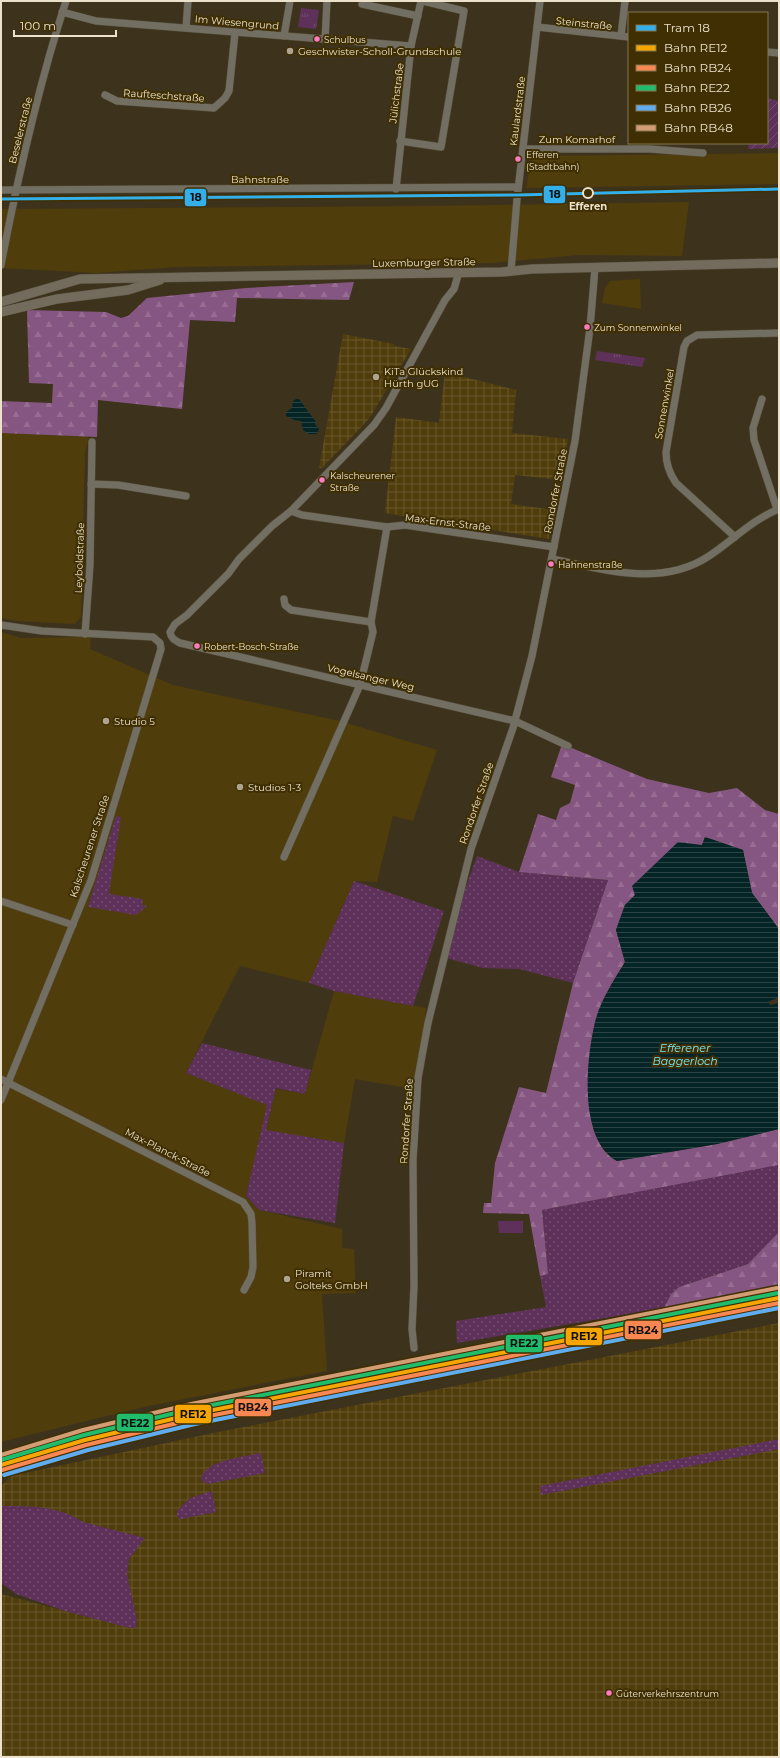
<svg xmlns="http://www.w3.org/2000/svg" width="780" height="1758" font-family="Montserrat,sans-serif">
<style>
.built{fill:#503d0c}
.industrial{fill:url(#industrial-grid)}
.grass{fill:url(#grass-dots)}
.forest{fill:url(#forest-firs)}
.park{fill:url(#park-tufts)}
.garden{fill:url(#garden-furrows)}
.pitch{fill:#5d3159}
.water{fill:url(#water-rules)}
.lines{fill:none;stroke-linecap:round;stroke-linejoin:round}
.minor-casing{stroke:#564e3b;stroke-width:8}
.major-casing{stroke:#564e3b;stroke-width:10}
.minor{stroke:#736e62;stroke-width:7}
.major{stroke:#736c5d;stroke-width:9}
.rail{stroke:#767165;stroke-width:2;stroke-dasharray:7 7;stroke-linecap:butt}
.rail-1-casing{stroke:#3f2f03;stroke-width:7}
.rail-2-casing{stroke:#3f2f03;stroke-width:7}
.rail-3-casing{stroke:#3f2f03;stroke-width:7}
.rail-4-casing{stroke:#3f2f03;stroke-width:7}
.rail-5-casing{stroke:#3f2f03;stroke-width:7}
.rail-1{stroke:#f7a600;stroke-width:4}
.rail-2{stroke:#f88751;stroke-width:4}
.rail-3{stroke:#20bc6c;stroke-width:4}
.rail-4{stroke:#60acee;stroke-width:4}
.rail-5{stroke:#d39c74;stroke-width:4}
.tram-1-casing{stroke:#3f2f03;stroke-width:6}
.tram-1{stroke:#33afe9;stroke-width:3}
.bus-dot{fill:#fe7ac1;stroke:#3f2f03;stroke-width:1.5}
.poi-dot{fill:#afa58e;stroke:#3f2f03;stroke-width:1.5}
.stop-dot{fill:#3f2f03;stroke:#ece2cc;stroke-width:2}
.labels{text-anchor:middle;stroke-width:4;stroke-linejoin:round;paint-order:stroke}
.bus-label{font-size:9px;fill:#ece2cc;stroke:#3f2f03;text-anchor:start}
.street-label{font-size:10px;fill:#ece2cc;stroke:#3f2f03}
.poi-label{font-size:10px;fill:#ece2cc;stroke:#3f2f03;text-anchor:start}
.stop-label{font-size:10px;font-weight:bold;fill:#ece2cc;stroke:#3f2f03}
.water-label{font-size:11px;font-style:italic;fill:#78e9f8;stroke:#3f2f03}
.line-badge{stroke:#3f2f03;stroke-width:1.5}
.pale-badge-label{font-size:11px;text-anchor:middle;font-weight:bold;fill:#111}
</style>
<defs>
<pattern id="industrial-grid" width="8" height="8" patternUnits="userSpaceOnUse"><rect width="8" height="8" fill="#503d0c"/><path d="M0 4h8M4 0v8" fill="none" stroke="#69592e"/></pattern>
<pattern id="grass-dots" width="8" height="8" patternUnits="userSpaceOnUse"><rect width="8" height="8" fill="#5d3159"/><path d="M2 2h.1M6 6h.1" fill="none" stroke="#744f70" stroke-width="1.8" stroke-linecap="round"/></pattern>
<pattern id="forest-firs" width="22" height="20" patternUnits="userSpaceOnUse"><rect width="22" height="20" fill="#865682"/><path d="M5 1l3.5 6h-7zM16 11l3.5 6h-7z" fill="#976e92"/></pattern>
<pattern id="park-tufts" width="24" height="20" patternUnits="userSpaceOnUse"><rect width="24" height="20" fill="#5d3159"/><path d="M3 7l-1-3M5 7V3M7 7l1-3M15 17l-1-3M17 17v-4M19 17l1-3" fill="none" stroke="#744f70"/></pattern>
<pattern id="garden-furrows" width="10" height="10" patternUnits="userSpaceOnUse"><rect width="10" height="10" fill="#5d3159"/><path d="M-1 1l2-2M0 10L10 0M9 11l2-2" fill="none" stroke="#744f70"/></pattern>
<pattern id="water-rules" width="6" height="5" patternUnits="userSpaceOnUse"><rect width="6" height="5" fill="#052426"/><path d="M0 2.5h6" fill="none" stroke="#2a4444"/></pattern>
</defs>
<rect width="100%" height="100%" fill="#3d331c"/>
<g class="built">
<path d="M779,153V184L526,188L531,160L535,157L543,156Z"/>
<path d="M689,202L682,256L579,255L492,263L176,267L97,273L1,268V209L427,206Z"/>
<path d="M640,279L641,309L602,303L605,288L610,281Z"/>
<path d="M1,433L89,437L85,452L81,617L75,624L17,621L1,618Z"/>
<path d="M1,632L21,638L91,637L90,649L173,685L340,721L437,750L413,821L393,816L377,882L354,881L309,983L240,966L186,1073L268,1105L246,1196L259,1210L342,1229V1248L354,1249L356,1293L322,1294L327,1371L144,1407L1,1442Z"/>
<path d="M334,991L426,1008L419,1090L355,1079L344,1143L266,1131L276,1089L305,1094Z"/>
</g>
<g class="industrial">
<path d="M343,334L394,344V346L411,349L369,419L322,468H319Z"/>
<path d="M445,372L516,390L512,433L568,439L561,480L515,475L511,504L554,510L549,539L385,513L396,417L439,423Z"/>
<path d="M779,1323V1757H1V1594L96,1619L1,1518V1486L11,1476L213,1433Z"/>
</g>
<g class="grass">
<path d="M116,816L121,817L109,894L143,899L142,905L147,906L136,915L88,907Z"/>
<path d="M477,856L519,872L608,880L573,983L519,969L483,968L446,958L458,909Z"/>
<path d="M354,881L444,911L413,1006L334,991L309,983Z"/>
<path d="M202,1043L311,1070L305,1094L276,1088L266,1130L344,1143L335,1223L259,1210L246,1196L267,1105L186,1073Z"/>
<path d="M778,1164L779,1232L748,1264L679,1287L671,1294L664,1308L457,1343L456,1321L546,1307L540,1276L548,1274L542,1210Z"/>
<path d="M779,1439V1449L541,1495L540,1486Z"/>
<path d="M261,1453L265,1473L208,1484L205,1483L201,1480C201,1461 247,1456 261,1453Z"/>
<path d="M212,1491L216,1512L181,1519L177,1517V1511L190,1498Z"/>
<path d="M1,1506C28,1506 60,1506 83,1522L145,1538L129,1559L127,1574L137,1621L135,1628H130L65,1611L16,1594L1,1583Z"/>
</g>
<g class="forest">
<path d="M354,282L349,300L237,298L235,322L190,320L182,409L98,400L97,437L1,433V401L52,403L53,384L29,383L27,310L106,312L121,318L128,316L147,298L246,288Z"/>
<path d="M562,744L647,779L709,793L737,788L765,810L779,814V929L752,893L743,850L705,837L702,845L635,895L625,905L616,930L625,962L611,985L593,1128C598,1143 604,1154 617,1161L717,1144L779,1129V1168L778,1165L542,1210L548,1274L540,1276L529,1214L483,1213L484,1203H491L495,1163L519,1087L546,1093L573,983L608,880L519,872L538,814L556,820L560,808L570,803L575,785L551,777Z"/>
<path d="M779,1232V1286L664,1308L671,1294L679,1287L748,1264Z"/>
</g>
<g class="park">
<path d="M301,8L319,10L316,29L298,27Z"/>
<path d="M597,351L645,358L642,367L595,360Z"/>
</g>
<path class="garden" d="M767,98L779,101V148L748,149L749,143H767Z"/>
<path class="pitch" d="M498,1221H523V1233H499Z"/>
<g class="water">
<path d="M296,399H299L316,422L315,424L319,429L317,434H309L303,430L301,421L294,420L286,416V412L292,408L293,401Z"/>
<path d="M705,837L743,850L752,893L779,929V997L768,1002L770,1005L779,1003V1129L717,1144L617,1161C578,1139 586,1060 595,1022C600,1001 614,980 625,962L616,930L625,905L635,895L632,886L678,842L702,845Z"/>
</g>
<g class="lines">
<defs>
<g id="minor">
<path d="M362,4L418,16"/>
<path d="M62,12L96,21L411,46"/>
<path d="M537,27L629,37"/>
<path d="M186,28L188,1"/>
<path d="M284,36L290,1"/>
<path d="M621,36L625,1"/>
<path d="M325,40L327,1"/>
<path d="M767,52L779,53"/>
<path d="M105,95L117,101L214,108L225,98L229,91L235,33"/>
<path d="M400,141L441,147L464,11L423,1"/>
<path d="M523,149H650L703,153"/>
<path d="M396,189L411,46L421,1"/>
<path d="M1,190L518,187"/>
<path d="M1,265C18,176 38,87 66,1"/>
<path d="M511,271L517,199L540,1"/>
<path d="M459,272L454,289L445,300L386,408L374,425L291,511L272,526L239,559L228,574L187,615L175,624L170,632C171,638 174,640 180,643L515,721L568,746"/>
<path d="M762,399L753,428L754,440L777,509"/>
<path d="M91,484L118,485L186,496"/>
<path d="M291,511L302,515L387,527L405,525L554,547"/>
<path d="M735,537L676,483C669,473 666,464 666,452L684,347L687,341L697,335L779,333"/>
<path d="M552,559C603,569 661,588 709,556C732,541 753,519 779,509"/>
<path d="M284,599L285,605L291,610L371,622"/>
<path d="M1,625L42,631L153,637L160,643L161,649L91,880L1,1100"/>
<path d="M85,634L90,565L92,442"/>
<path d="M284,857L360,685L373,632L371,622L387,527"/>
<path d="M1,901L73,925"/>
<path d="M1,1079L243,1202L251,1214L252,1223L253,1267L251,1277L244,1290"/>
<path d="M414,1348L412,1329L414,1286L413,1160L418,1078L428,1023L471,849L513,728L532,656L575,441L590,328L595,268"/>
</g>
<g id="major">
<path d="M1,302L80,279L502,272L532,269L779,263"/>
<path d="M1,312L57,299L128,290L160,280"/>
</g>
</defs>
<use href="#minor" class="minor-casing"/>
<use href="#major" class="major-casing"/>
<use href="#minor" class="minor"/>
<use href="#major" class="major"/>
<path class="rail" d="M1,1470L97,1442L189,1420L779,1302"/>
<defs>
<path id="rail-1" d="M1,1465L85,1440L193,1414L779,1298"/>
<path id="rail-2" d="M2,1470L86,1445L194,1419L779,1303"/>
<path id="rail-3" d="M1,1460L84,1435L192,1409L778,1293"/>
<path id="rail-4" d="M4,1475L88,1450L195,1424L779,1308"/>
<path id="rail-5" d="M1,1455L83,1430L191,1404L777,1288"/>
</defs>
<use href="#rail-1" class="rail-1-casing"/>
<use href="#rail-2" class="rail-2-casing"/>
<use href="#rail-3" class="rail-3-casing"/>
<use href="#rail-4" class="rail-4-casing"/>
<use href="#rail-5" class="rail-5-casing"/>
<use href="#rail-1" class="rail-1"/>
<use href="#rail-2" class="rail-2"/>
<use href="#rail-3" class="rail-3"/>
<use href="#rail-4" class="rail-4"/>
<use href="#rail-5" class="rail-5"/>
<defs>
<path id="tram-1" d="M1,199L517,195L779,189"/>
</defs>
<use href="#tram-1" class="tram-1-casing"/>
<use href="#tram-1" class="tram-1"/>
</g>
<g class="bus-dot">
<circle cx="317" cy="39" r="3.5"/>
<circle cx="518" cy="159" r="3.5"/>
<circle cx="587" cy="327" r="3.5"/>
<circle cx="322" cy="480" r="3.5"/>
<circle cx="551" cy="564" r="3.5"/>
<circle cx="197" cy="646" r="3.5"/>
<circle cx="609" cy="1693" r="3.5"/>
</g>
<g class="poi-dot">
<circle cx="290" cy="51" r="4"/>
<circle cx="376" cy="377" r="4"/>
<circle cx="106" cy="721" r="4"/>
<circle cx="240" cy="787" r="4"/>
<circle cx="287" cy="1279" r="4"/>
</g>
<circle class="stop-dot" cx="588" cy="193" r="5"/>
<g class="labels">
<g class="bus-label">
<text x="324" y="43">Schulbus</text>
<text x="526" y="158">Efferen<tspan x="526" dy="12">(Stadtbahn)</tspan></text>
<text x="594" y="331">Zum Sonnenwinkel</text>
<text x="330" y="479">Kalscheurener<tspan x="330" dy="12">Straße</tspan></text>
<text x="558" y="568">Hahnenstraße</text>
<text x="204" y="650">Robert-Bosch-Straße</text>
<text x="616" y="1697">Güterverkehrszentrum</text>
</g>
<g class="street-label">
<text transform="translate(237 22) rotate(5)" y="4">Im Wiesengrund</text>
<text transform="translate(584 23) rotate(6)" y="4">Steinstraße</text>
<text transform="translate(396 93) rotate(-83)" y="4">Jülichstraße</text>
<text transform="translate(164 95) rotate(4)" y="4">Raufteschstraße</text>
<text transform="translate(517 111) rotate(-83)" y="4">Kaulardstraße</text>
<text transform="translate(20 130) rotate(-76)" y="4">Beselerstraße</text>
<text x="577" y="143">Zum Komarhof</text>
<text x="260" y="183">Bahnstraße</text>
<text transform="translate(424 262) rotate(-1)" y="4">Luxemburger Straße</text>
<text transform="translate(664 404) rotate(-80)" y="4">Sonnenwinkel</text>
<text transform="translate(555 491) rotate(-79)" y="4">Rondorfer Straße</text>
<text transform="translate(448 522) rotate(7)" y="4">Max-Ernst-Straße</text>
<text transform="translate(79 558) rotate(-88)" y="4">Leyboldstraße</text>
<text transform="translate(371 677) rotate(13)" y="4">Vogelsanger Weg</text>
<text transform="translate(476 803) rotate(-71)" y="4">Rondorfer Straße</text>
<text transform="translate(89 846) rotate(-72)" y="4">Kalscheurener Straße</text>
<text transform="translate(406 1121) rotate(-86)" y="4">Rondorfer Straße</text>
<text transform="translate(168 1152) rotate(27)" y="4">Max-Planck-Straße</text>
</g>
<g class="poi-label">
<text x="298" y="55">Geschwister-Scholl-Grundschule</text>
<text x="384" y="375">KiTa Glückskind<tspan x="384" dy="12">Hürth gUG</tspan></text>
<text x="114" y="725">Studio 5</text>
<text x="248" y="791">Studios 1-3</text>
<text x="295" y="1277">Piramit<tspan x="295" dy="12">Golteks GmbH</tspan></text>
</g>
<g class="stop-label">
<text x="588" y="210">Efferen</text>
</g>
<g class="water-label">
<text x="685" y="1052">Efferener<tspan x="685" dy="13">Baggerloch</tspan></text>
</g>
</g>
<g class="line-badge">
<rect x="543" y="185" width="23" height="19" rx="4" fill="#33afe9"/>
<rect x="184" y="188" width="23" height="19" rx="4" fill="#33afe9"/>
<rect x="624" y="1320" width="38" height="20" rx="4" fill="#f88751"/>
<rect x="565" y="1327" width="38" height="19" rx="4" fill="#f7a600"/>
<rect x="505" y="1334" width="38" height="19" rx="4" fill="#20bc6c"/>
<rect x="234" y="1398" width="38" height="19" rx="4" fill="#f88751"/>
<rect x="174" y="1404" width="38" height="20" rx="4" fill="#f7a600"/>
<rect x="116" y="1413" width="38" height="19" rx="4" fill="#20bc6c"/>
</g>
<g class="pale-badge-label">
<text x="555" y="198">18</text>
<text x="196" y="201">18</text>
<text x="643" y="1334">RB24</text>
<text x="584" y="1340">RE12</text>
<text x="524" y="1347">RE22</text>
<text x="253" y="1411">RB24</text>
<text x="193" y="1418">RE12</text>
<text x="135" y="1427">RE22</text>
</g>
<rect width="780" height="1758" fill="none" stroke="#ece2cc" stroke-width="4"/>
<rect x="628" y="12" width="140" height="132" fill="#3f2f03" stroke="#847753"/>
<rect x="636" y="25" width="20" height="6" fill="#33afe9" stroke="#847753"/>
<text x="664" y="32" font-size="12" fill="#ece2cc">Tram 18</text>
<rect x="636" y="45" width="20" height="6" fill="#f7a600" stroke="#847753"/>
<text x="664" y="52" font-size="12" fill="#ece2cc">Bahn RE12</text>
<rect x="636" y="65" width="20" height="6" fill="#f88751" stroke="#847753"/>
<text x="664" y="72" font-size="12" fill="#ece2cc">Bahn RB24</text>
<rect x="636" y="85" width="20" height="6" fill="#20bc6c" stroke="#847753"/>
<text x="664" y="92" font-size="12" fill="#ece2cc">Bahn RE22</text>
<rect x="636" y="105" width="20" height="6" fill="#60acee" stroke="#847753"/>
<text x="664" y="112" font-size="12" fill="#ece2cc">Bahn RB26</text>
<rect x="636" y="125" width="20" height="6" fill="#d39c74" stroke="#847753"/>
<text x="664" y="132" font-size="12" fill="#ece2cc">Bahn RB48</text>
<path d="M14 30v6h102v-6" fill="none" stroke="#ece2cc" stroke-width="2"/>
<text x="20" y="30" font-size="12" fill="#ece2cc" stroke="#3f2f03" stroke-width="3" paint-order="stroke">100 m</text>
</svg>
